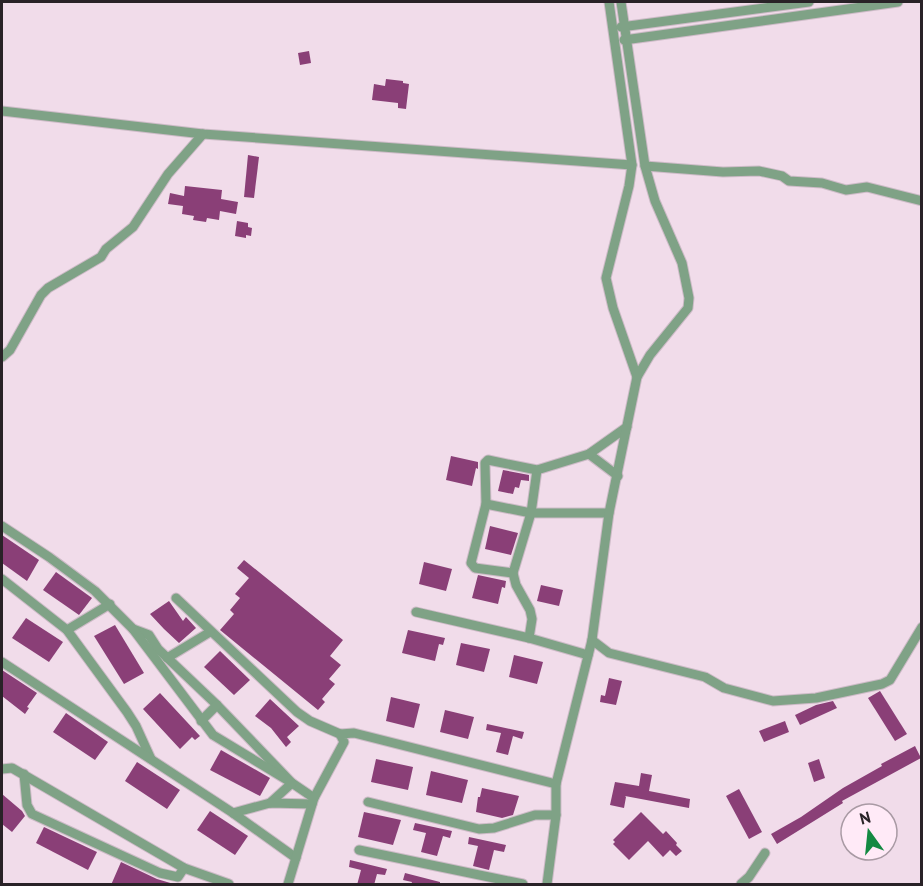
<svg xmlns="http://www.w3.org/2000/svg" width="923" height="886" font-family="'PT Sans',sans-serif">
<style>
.building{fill:#8a3f77}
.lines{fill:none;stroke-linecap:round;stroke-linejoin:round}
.street-casing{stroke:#cdbbc7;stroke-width:11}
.street{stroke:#7fa286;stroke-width:9}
</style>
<rect width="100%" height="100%" fill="#f1dcea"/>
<g class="building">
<path d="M309,51L311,63L300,65L298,53Z"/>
<path d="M386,79L403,81V83L409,84L406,109L398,108V103L372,100L374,84L385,86Z"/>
<path d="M248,155L259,157L254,198L244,197Z"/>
<path d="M185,186L222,190L221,199L238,202L236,214L220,211L219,220L207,218L206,222L193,220L194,216L182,214L183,206L168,204L170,193L184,196Z"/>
<path d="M237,221L248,223V227L252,228L251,236L246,235V238L235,236Z"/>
<path d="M451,456L478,462V469L476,468L472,486L446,480Z"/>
<path d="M503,470L529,475V481L521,480L519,488L515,487L513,494L498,491Z"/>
<path d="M490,526L518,533L511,555L485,549Z"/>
<path d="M2,535L39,560L27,581L2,563Z"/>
<path d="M244,560L343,640L330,656L341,665L329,679L335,684L322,699L325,702L318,710L220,630L234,614L230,610L240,598L235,594L249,578L237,568Z"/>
<path d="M424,562L452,569L446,591L419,584Z"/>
<path d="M56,572L92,598L79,615L43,590Z"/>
<path d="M478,575L506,581L505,588L502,587L498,604L472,598Z"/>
<path d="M541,585L563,590L559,606L537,601Z"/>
<path d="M169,601L183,621L186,617L196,628L179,643L164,629L150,614Z"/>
<path d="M26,618L63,642L49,662L12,638Z"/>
<path d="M115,625L144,673L124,684L94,636Z"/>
<path d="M408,630L445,638L443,645L439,644L435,661L402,653Z"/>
<path d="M461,643L490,649L484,672L456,665Z"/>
<path d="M220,651L250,680L234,695L204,667Z"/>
<path d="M514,655L543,662L537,684L509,677Z"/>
<path d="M2,670L37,693L27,707L29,708L25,714L2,696Z"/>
<path d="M609,678L622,681L616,705L600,702L601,695L605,696Z"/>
<path d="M880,691L907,734L895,741L868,698Z"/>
<path d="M160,693L200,736L195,740L192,737L180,749L143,709Z"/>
<path d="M391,697L420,704L414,728L386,721Z"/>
<path d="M270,699L299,726L287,737L291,742L286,747L271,728L255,716Z"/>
<path d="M833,701L837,708L800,725L795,715L816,705Z"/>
<path d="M445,710L474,717L468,739L440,732Z"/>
<path d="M66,713L108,742L95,760L53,732Z"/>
<path d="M785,721L789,732L764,742L759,731Z"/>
<path d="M487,724L524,732L522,739L513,736L508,755L496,752L501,733L486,730Z"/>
<path d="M915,746L921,758L842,801L843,803L777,844L771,834L801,817L843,788L882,766L881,764Z"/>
<path d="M221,750L270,778L260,796L210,770Z"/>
<path d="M376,759L413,767L408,790L371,782Z"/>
<path d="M819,759L825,778L814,782L808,763Z"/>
<path d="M137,762L180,790L167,809L125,781Z"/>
<path d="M431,771L468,780L462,803L426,795Z"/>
<path d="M641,773L652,775L649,791L690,799L689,808L625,796L626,797L624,808L610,805L615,782L639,786Z"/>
<path d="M482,788L519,796L513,815L502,818L476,812L478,797H480Z"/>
<path d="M739,789L762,832L749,839L726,796Z"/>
<path d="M2,794L22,811L25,816L12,832L2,824Z"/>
<path d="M210,811L248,836L235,855L197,830Z"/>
<path d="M364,812L401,820L393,845L358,837Z"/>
<path d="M641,812L663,834L666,831L677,843L676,845L682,851L676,856L670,850L663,857L648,841L629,860L613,844L615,842L613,840Z"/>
<path d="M415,823L452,831L450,838L443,836L437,856L421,852L426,833L413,830Z"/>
<path d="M44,827L97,852L88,870L36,843Z"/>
<path d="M469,837L506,845L504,852L494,850L489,870L473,866L478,846L468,844Z"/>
<path d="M350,860L387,869L385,875L377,874L374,885H357L361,870L349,867Z"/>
<path d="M121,862L157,879L177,885H111Z"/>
<path d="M405,873L440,882V885H411L412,882L403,880Z"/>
</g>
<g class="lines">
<defs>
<g id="street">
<path d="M609,2L632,165L629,186L606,278L613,308L637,377"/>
<path d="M621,27L809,2"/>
<path d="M624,40L898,2"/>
<path d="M2,111L203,134L632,165"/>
<path d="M645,166L723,172L759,171L782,176L789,181L822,183L846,190L867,187L922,201"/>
<path d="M2,357L10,350L41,295L48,288L101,257L106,249L133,227L168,174L203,134"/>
<path d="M589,454L618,476"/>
<path d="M537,470L531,513L513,573L475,568L471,563L486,504L485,463L488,460L537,470L589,454L627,427"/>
<path d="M486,504L531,513H609"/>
<path d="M2,526L49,557L95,591L133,629L149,635L158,649L217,705L292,783L314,798"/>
<path d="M513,573L516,585L530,610L532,619L529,638"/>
<path d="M2,579L67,630L127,712L136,726L151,759"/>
<path d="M176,598L297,712L310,721L340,734"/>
<path d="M416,612L529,638L588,655"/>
<path d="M133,629L213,735L292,783L270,803"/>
<path d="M67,630L110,604"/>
<path d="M592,640L609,653L705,677L724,688L773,701L816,698L882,684L890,680L922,627"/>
<path d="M167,658L210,632"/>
<path d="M2,662L233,813L296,858"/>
<path d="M201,721L217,705"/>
<path d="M2,769L12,768L184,868L229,884"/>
<path d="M24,774L27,805L32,814L160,873L178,877L184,868"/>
<path d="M368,802L479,829L494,828L535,815H556"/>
<path d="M233,813L270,803L312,804"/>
<path d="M359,850L523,884"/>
<path d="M288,884L314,798L344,742L340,734L354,733L556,784"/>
<path d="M547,884L556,815V784L592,640L609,513L637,377L650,355L688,308L689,298L682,263L655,201L645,166L621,2"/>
<path d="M741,884L749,877L765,853"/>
</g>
</defs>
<use href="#street" class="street-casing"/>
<use href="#street" class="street"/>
</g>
<rect width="923" height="886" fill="none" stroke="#292227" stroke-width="6"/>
<g transform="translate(869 832) rotate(345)"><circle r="28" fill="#ffeaf7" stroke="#a99aa4" stroke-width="1.5"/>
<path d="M0-4.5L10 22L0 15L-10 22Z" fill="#138942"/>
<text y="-9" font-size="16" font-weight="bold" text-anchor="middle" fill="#292227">N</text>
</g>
</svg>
